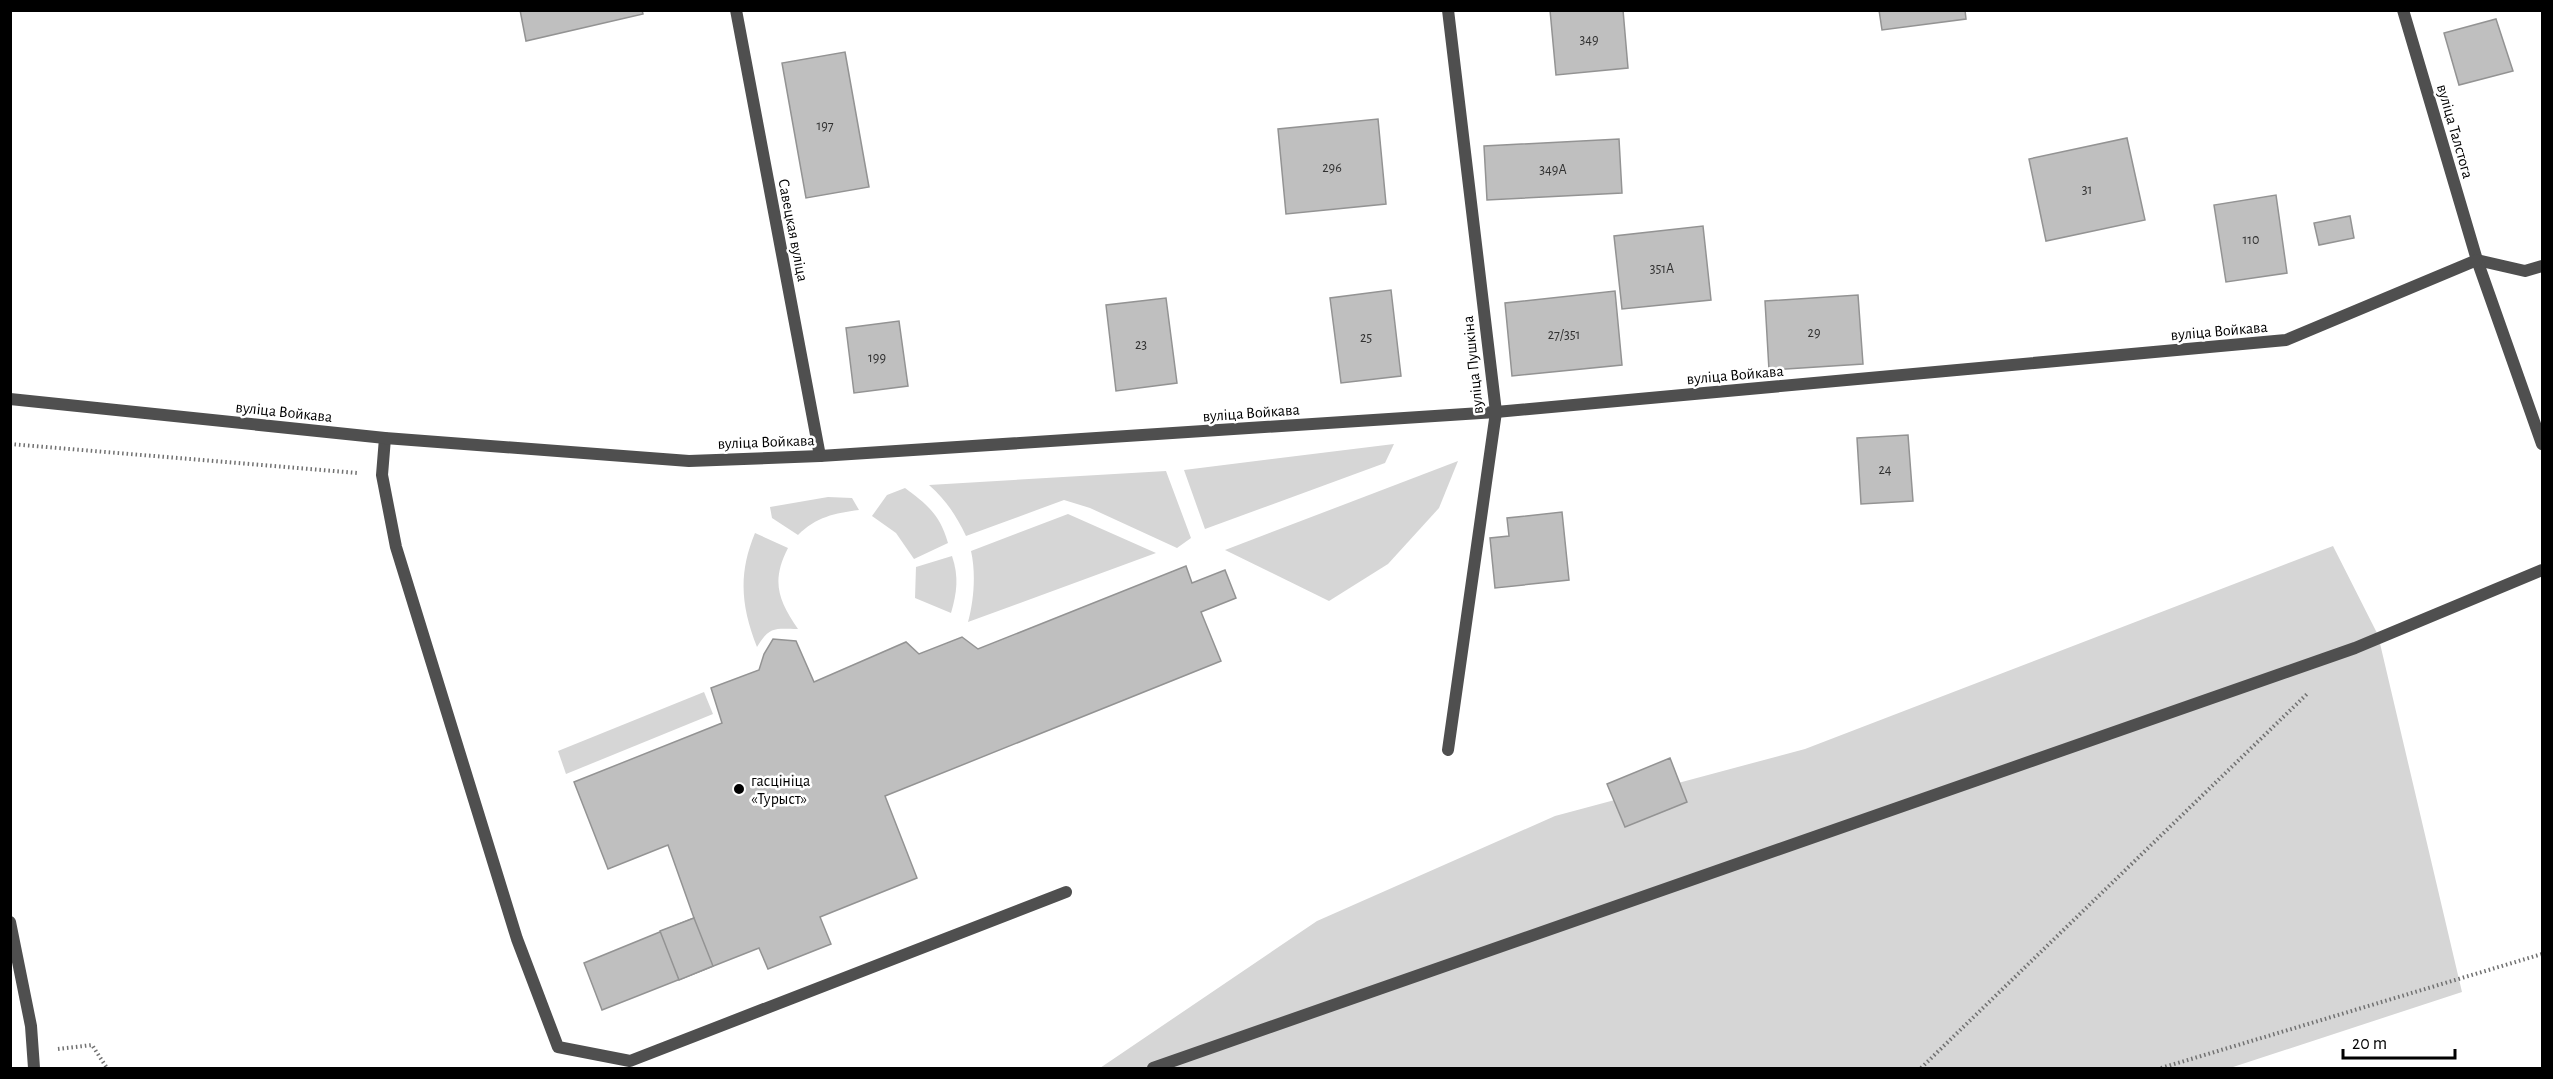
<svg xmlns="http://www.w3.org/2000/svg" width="2553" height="1079" font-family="'Alegreya Sans',sans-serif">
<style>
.green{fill:#d6d6d6}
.building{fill:#bfbfbf;stroke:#939393;stroke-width:1.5}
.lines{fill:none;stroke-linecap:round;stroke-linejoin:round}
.path{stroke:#717171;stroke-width:4;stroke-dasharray:1.5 3;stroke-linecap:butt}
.service{stroke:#4f4f4f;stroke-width:12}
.minor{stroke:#4f4f4f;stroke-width:12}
.poi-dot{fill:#000;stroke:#fff;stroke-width:2}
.labels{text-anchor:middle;stroke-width:5;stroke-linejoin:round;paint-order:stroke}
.number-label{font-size:14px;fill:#303030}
.street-label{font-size:16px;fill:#000;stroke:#fff}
.poi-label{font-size:16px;fill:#000;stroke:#fff;text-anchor:start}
</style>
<rect width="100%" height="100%" fill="#fff"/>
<g class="green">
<path d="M1394,444L1385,463L1205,529L1184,470Z"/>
<path d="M1458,461L1439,508L1388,564L1329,601L1225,550Z"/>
<path d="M1166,471L1191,538L1177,548L1090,508L1064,500L966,536C956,515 946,500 929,485Z"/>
<path d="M905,488C928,505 940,515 948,543L914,559L896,533L872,516L887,495Z"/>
<path d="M828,497L852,498L859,510C835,513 816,517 798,535L772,518L770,507Z"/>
<path d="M1068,514L1156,553L968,622C974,600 976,573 971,551Z"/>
<path d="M755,533L788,548C771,581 778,600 798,629C774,629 770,626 757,647C741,606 738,574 755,533Z"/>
<path d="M2333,546L2378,635L2462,992L2230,1068H1100L1317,921L1555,816L1805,749Z"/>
<path d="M952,556C959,577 957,592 951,613L915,598L916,567Z"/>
<path d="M704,692L713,714L566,774L558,751Z"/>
</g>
<g class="building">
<path d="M520,10H642L643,14L526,41Z"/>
<path d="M1550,10H1623L1628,68L1556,75Z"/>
<path d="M1879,10H1965L1966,19L1882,30Z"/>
<path d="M2496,19L2513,71L2459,85L2444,33Z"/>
<path d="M845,52L869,187L806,198L782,63Z"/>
<path d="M1378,119L1386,204L1286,214L1278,129Z"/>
<path d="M2127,138L2145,220L2046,241L2029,159Z"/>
<path d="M1619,139L1622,193L1487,200L1484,146Z"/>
<path d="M2276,195L2287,273L2226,282L2214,205Z"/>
<path d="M2350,216L2354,238L2319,245L2314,223Z"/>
<path d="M1703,226L1711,300L1622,309L1614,236Z"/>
<path d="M1391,290L1401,376L1341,383L1330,298Z"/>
<path d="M1615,291L1622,365L1512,376L1505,303Z"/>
<path d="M1858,295L1863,364L1769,370L1765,301Z"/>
<path d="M1166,298L1177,383L1116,391L1106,305Z"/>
<path d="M899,321L908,386L854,393L846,328Z"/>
<path d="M1908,435L1913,501L1861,504L1857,438Z"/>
<path d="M1562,512L1569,580L1495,588L1490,538L1509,536L1507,518Z"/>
<path d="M1186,566L1192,583L1225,570L1236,598L1201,612L1221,661L885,796L917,878L820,917L831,944L768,969L759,948L602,1010L584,963L694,918L668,845L608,869L574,782L722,723L711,688L759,670L764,654L773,639L796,641L814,682L906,642L919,654L962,637L978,649Z"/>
<path d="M1670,758L1687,802L1625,827L1607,784Z"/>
<path d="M694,918L713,966L679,980L660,931Z"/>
</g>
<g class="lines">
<g class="path">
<path d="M10,444L357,473"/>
<path d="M58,1049L92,1045L107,1068"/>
<path d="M1921,1068L2307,694"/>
<path d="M2161,1068L2542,954"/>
</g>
<g class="service">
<path d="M2477,260L2525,271L2542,266"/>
<path d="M385,438L382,475L396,547L517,939L558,1047L630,1061L1066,892"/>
</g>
<g class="minor">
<path d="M736,10L820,456"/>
<path d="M2403,10L2477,260L2542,444"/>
<path d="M10,399L385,438L689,461L820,456L1496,412L2286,340L2477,260"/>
<path d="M1448,750L1496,412L1448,10"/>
<path d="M10,922L31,1026L34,1068"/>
<path d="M1153,1068L2355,648L2542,570"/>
</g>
</g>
<circle class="poi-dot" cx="739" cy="789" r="6"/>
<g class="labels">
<g class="number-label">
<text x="1589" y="44">349</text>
<text x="825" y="130">197</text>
<text x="1332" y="172">296</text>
<text x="1553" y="174">349А</text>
<text x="2087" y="194">31</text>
<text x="2251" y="244">110</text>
<text x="1662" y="273">351А</text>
<text x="1814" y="337">29</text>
<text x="1564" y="339">27/351</text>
<text x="1366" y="342">25</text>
<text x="1141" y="349">23</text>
<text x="877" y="362">199</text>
<text x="1885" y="474">24</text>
</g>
<g class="street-label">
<text transform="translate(2456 131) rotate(74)" y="6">вуліца Талстога</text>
<text transform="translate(794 230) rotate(79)" y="6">Савецкая вуліца</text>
<text transform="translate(2219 330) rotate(-5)" y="6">вуліца Войкава</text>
<text transform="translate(1472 365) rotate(-96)" y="6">вуліца Пушкіна</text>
<text transform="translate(1735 374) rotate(-5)" y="6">вуліца Войкава</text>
<text transform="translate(284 411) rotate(6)" y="6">вуліца Войкава</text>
<text transform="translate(1251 412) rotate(-4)" y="6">вуліца Войкава</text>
<text transform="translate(766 441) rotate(-2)" y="6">вуліца Войкава</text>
</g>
<g class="poi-label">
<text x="751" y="786">гасцініца<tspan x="751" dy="18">«Турыст»</tspan></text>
</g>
</g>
<rect width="2553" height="1079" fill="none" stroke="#000000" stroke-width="24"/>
<path d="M2343 1049v9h112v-9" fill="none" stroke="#000000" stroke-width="3"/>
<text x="2352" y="1049" font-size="18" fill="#000000" stroke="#ffffff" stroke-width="4.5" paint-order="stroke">20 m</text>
</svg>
